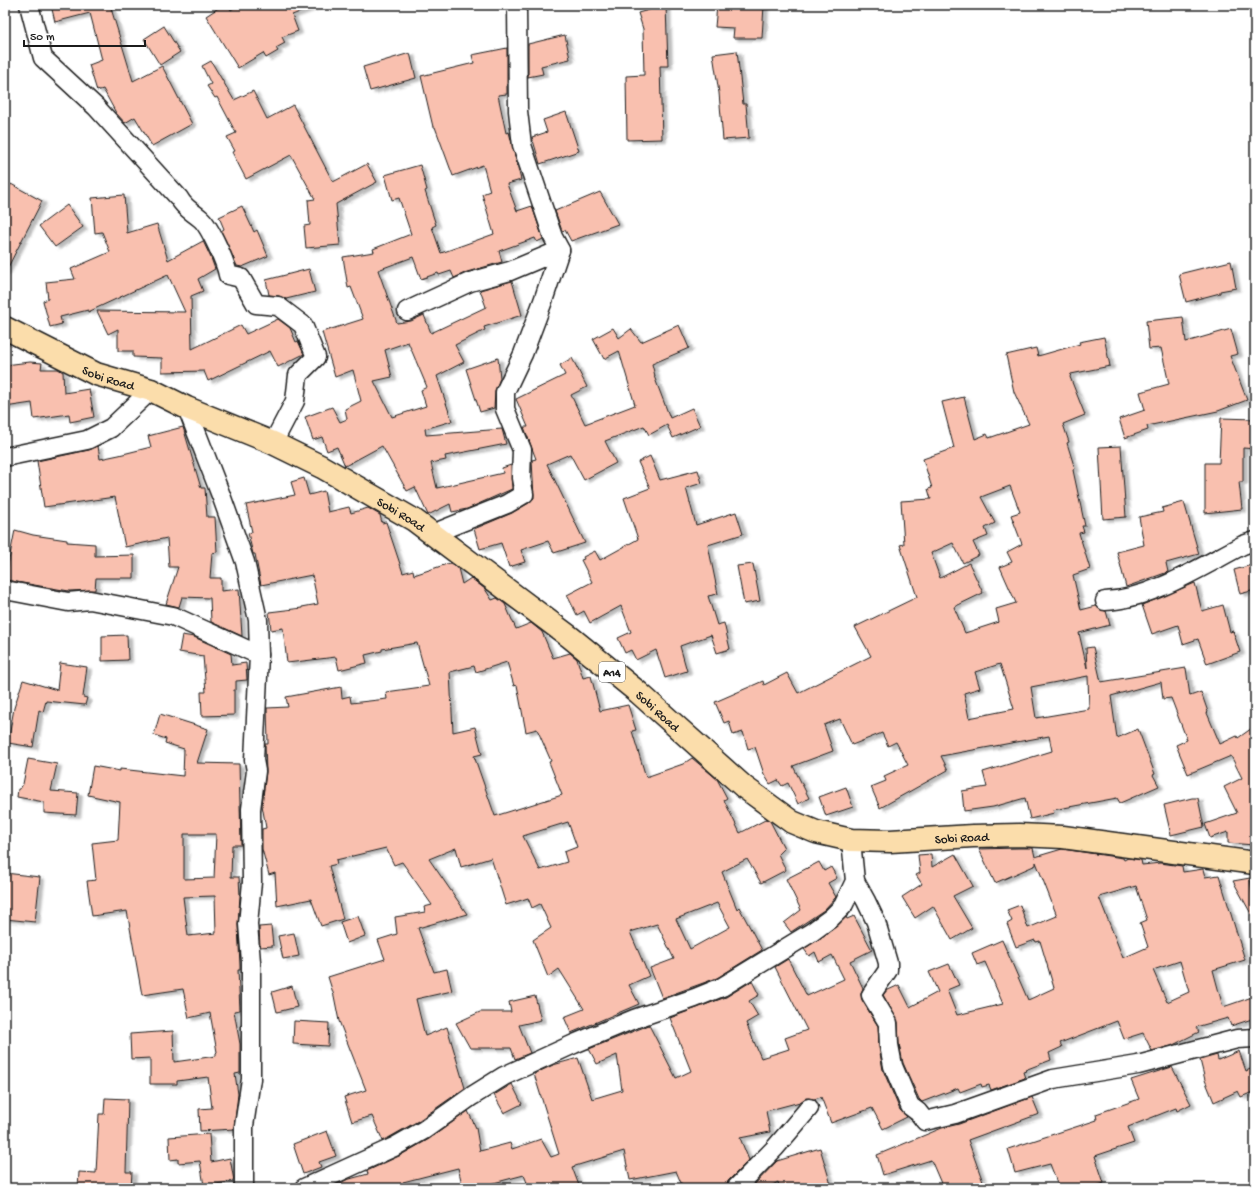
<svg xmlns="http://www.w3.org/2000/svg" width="1260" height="1193" font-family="'Gochi Hand',sans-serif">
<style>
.building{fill:#f9c0af;stroke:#1c1c1c;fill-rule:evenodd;filter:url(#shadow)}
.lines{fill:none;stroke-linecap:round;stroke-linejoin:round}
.street-casing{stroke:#1c1c1c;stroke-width:21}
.highway-casing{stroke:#1c1c1c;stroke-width:25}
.street{stroke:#fff;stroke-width:18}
.highway{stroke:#fbddab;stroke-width:22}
.labels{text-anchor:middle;stroke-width:3;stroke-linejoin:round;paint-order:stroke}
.shield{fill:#fff;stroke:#606060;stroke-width:1}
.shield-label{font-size:12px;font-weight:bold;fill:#1c1c1c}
.street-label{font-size:13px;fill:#1c1c1c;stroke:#fff}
</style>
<defs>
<filter id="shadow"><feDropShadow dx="4.5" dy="2.5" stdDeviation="1" flood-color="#0004"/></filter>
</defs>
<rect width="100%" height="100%" fill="#fff"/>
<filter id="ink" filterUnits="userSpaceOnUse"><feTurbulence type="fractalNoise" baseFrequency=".025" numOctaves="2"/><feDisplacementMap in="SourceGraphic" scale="8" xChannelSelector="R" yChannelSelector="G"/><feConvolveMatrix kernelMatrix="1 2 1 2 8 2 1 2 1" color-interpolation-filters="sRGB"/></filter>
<g filter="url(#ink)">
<g class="building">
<path d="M51,5H110L133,81L162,66L192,124L152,146L135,117L125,123L116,113L103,89L97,91L89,65L102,60L90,13L55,22Z"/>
<path d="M223,5H228L231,10L238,5L316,6L292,15L298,31L282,37L285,43L276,48L278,51L266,58L263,53L238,68L206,16Z"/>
<path d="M651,5H666L668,66H660L662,139L627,140L626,76L644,75L643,29L638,13L652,9Z"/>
<path d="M717,5H764L762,38H733L734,28L715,27Z"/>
<path d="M164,26L180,52L160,65L144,39Z"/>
<path d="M565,35L570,59L541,66L543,74L528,77V44Z"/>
<path d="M507,48V94L498,95L506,133L509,132L521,180L507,184L517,211L532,206L543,239L537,242L535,238L499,251L502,262L467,272L454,278L451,271L439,275L438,273L421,279L413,257L378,270L397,323L411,321L424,315L431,333L486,307L480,290L512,281L522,315L484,327L485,330L455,345L464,362L437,376L452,421L425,429L426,435L502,429L506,444L445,456L446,460L431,463L437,488L503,473L502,468L511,465L512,489L467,509L452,512L450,504L428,515L415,487L407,491L382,446L345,466L337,447L327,451L322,437L313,440L305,417L332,407L340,422L347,419L345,409L361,401L353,370L335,377L322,332L363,319L351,287L348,288L343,257L374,252L373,249L411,234L399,198L392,200L385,175L420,165L427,190L425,191L436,225L432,227L441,253L494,234L482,194L490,191L483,165L453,176L435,127H433L421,76L474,63L472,55ZM408,342L427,387L421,390L426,406L392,417L374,381L392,377L385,350Z"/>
<path d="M737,51L743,104H746L749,138L723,140L719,93L713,54Z"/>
<path d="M410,53L416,78L370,91L363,67Z"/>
<path d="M211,61L234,100L253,91L267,119L293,105L333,182L367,164L377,182L336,204L340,245L306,248L304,226L310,225L308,200L315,199L291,155L246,179L232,152L235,151L227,137L236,133L217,97L215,98L207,86L211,84L202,66Z"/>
<path d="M566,112L579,151L540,164L532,137L547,132L543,120Z"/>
<path d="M11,184L42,201L5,273V195Z"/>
<path d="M600,192L618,224L571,241L565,230L562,231L555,211Z"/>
<path d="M124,195L127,233L157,224L168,260L203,241L211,258L215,269L198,279L203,291L191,296L192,349L241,325L246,334L278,319L290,328L296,342L298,341L304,354L278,367L270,351L208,381L204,371L162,372V358L133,357V351H118V329L108,334L97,311L185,312L168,275L88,312V310L60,317L62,324L50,327L43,301L48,299L46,282L75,279L71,269L110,252L102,232L95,233L92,198Z"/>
<path d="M67,205L83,227L55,247L39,226Z"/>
<path d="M242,206L254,232L257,230L268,256L242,267L237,266L221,231L224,229L219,217Z"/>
<path d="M1231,261L1236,288L1220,291V293L1186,302L1179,274Z"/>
<path d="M309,269L315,292L286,299L279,296L269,295L266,280Z"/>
<path d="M1183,317L1186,342L1231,329L1238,354L1230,356L1247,400L1218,411L1147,426L1148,430L1125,438L1119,419L1145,410L1140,392L1169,384L1161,348L1149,349L1146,321Z"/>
<path d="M679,325L689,348L652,364L655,376H654L670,418L692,408L700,426L673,438L667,425L649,435L644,426L605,441L616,463L584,480L570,454L547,464L585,543L554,553L548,541L521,550L525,562L509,567L501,543L480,549L474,529L512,513L529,503L534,498L532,460L536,459L524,427H528L516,399L565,375L560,365L572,358L587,387L571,395L585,424L635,405L619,351L604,359L593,339L613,328L619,338L631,329L641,342Z"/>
<path d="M1104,337L1110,366L1071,374L1070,377L1085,415L1063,424L1069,442L1067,443L1075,469L1073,470L1085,526H1082L1084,532L1079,533L1090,569L1073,575L1081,610L1096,606L1101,610L1106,611L1110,625L1079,633L1087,668L1086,648L1093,647L1101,682L1186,668L1190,696L1201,692L1208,712L1207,713L1220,744L1237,736L1238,738L1255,726L1254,845L1228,843V832L1210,838L1205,824L1237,813L1224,787L1242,778L1231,756L1188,774L1176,745L1187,740L1171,698L1163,699L1161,682L1111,696L1117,738L1138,729L1155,774L1153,775L1159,786L1120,803L1117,798L1053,810L1054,813L1030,819L1025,798L993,807L964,811L962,791L987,787L983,772L1052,751L1049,736L941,756L948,770L880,808L871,787L886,781L884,776L908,765L896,742L888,746L882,733L852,745L840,719L824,725L833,751L793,766L809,798L798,804L788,783L782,786L778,780L770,784L764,774L755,747L748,749L743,732L733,735L729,721L724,723L715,702L763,681L764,685L787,673L798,693L871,656L855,627L917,597L900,545L904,544L901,501L931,499L928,489L932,488L923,459L954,448L942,402L964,397L975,439L987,434L989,438L1029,424L1014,392L1006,355L1036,348L1038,356L1080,344L1079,342ZM1010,486L1020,512L1011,515L1022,544L1007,552L1012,562L1000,567L1016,603L996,609L999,622L965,633L954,607L983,593L969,563L940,578L931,553L953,543L963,563L979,555L973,542L988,536L985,528L995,523L981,497ZM1000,664L1014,709L969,718L964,693L980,688L975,672ZM1088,676L1089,709L1036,718L1031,687Z"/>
<path d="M498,358L500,378L495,392L494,408L480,412L466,369Z"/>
<path d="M30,362L42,363L41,369H58L63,372L64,393L89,389L94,417L70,422L69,414L34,419L32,403L5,407V365Z"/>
<path d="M1221,418L1255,419V449L1243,448V482H1239L1242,509L1205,513V463H1219Z"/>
<path d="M183,427L201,488H205L207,517H215L217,552L212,553L210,578H221V591L239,589L242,636L211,622L210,598L182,597L179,607L166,604L178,567H169L167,538L125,547L115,497L44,507L37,461L89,450L98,446L100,459L119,455L151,447L148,436Z"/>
<path d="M1121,446L1126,517L1103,519L1099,447Z"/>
<path d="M650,456L660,480L698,470L702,483L686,488L696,525L736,512L743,534L708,545L718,594L708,596L717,625L724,623L730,649L717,653L711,635L680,646L687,671L665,678L656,650L636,660L631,650L625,653L618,638L631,632L621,606L590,623L584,611L577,615L567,595L592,582L581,560L584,559L583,557L595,551L600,560L638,539L624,498L650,488L638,462Z"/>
<path d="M304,478L309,495L324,491L328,512L349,507L351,513L368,508L380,515L382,523L386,522L403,573L413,570L414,575L450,563L458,568L462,584L471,578L485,589L492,600L497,598L505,604L516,629L531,623L542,632L553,658L570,653L577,659L583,678L591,676L600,711L628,705L636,730L632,731L646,777L683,764L692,758L717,779L727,798L724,800L740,833L767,819L770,821L784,848L778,854L786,870L761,883L747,859L722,872L737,909L739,907L762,950L717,978L662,998L650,968L674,959L657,924L630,932L649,976L629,985L639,1004L571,1033L564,1017L584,1009L559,969L548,977L533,940L551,928L540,904L532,908L528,898L506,905L491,858L461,867L456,848L429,859L467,914L418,928L434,972L447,969L452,991L416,999L425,1036L447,1027L465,1088L418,1121L383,1141L372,1116L352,1122L344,1097L366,1090L339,1021L334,996L328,977L385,959L378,940L397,934L395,917L425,912L424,907L432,905L402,862L394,865L386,848L336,860L337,864L329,866L343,919L321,926L311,899L277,906L275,873L269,875L262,849V829L266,828L262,805L266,772L265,744H268L267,708L288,707L286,697L341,687L342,698L350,696L351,703L387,699L386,692L429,686L417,643L382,649V651L365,655L367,663L339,670L336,657L287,663L283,628L271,630L269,612L302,608V607L318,604L312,575L261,585L255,554H253L248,533L252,532L246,505L295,495L291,482ZM507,662L514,686L517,685L526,732L537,729L551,761L549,762L562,795L495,816L474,756L482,754L475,727L453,732L450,672L474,666L476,672ZM568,822L577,847L564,852L567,862L540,870L523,836ZM717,903L730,927L690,949L676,919Z"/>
<path d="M1184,502L1199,554L1166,563L1168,572L1126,587L1117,552L1144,545L1139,517L1163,512L1162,508Z"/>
<path d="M15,530L33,535L67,540V542L95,544V556L134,555V578H96L95,590L69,591L5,580Z"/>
<path d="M753,564L760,601L744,604L737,566Z"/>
<path d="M1255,564V590L1240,594L1234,570Z"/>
<path d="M1195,583L1202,611L1223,605L1230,632L1233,631L1240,652L1207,664L1198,639L1183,644L1178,625L1152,634L1142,605Z"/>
<path d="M127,635L128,660L102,661V636Z"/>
<path d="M182,635L194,637L231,654L232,665L246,663L247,680L236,681V690H234V715L202,716L201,692H206L203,656L179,652Z"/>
<path d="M60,663L87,667L83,697L87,698L85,705L46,701L43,712L39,710L33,747L8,743L14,708L23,680L57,690Z"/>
<path d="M160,714L208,729L197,763L239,764L241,845H232L231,877H239L240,896L238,925L240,966V970H238L240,1010L234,1011L240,1044V1073L235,1074L238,1094L234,1129L200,1131L199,1109L212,1108L208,1077L177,1081V1084H150V1058L131,1059L130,1034L173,1031L174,1062L216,1056V1053L217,1052L210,1013L189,1018L183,989L142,995L127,911L92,916L87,881L96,880L92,843L118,840L120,802L88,795L93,766L120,771V769L183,776L184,749L165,743L166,739L154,735ZM184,834H216L214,878L184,879ZM215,896L216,933L188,936L183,897Z"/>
<path d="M28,759L57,764L51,791L78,793L76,815L44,813V802L17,797L18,789H20L23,784Z"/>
<path d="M846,787L853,807L826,816L819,797Z"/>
<path d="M1192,798H1198L1204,827L1171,835L1164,805Z"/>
<path d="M1019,848H1033L1035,857L1062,849L1123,858L1124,860L1128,858L1141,860L1142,865L1160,863L1182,866L1183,872L1203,869L1205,877L1219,875L1245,960L1213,970L1223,1007L1255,996V1018L1231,1026L1228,1018L1196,1027L1199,1032L1171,1046L1152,1051L1143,1033L1124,1039L1117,1021L1060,1043L1062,1047L1049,1053L1051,1060L1025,1070L1026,1071L1023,1072L1025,1078L991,1090L989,1085L982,1087L981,1084L960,1092L958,1088L922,1102L919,1099L903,1063L899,1044L898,1022L883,995L886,991L899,985L910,1007L938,992L929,972L949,964L959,985L947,990L957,1015L1003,1004L985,962L977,965L972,953L1002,940L1028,1000L1054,988L1040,941L1036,942L1035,940L1016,947L1007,924L1012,921L1007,910L1020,905L1028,928L1057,916L1036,862V865L995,883L979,849ZM1136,886L1147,920L1140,923L1148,947L1123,958L1099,897ZM1180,961L1189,992L1167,1002L1153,970Z"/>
<path d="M931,854L932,867L955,854L973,886L953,896L972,928L952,940L933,906L915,918L902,897L922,884L916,875L920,873L918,855Z"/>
<path d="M819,862L824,871L831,867L837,878L828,883L836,897L824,910L791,932L784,923L801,910L786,879Z"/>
<path d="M5,873L40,877L35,922L5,919Z"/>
<path d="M1250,878L1255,912V921L1233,881Z"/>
<path d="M358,916L365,936L347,943L340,922Z"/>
<path d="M854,916L872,950L850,961L863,988L861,994L862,1000L878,1026L879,1047L883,1070L900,1110L907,1117L883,1129L872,1108L831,1123L821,1097L814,1099L806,1098L800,1102L766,1111L770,1132L740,1138L749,1160L728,1181L726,1188H683L676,1171L630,1180L624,1151L572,1167L580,1188H529L524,1175L486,1185V1188H463L458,1168L403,1182L405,1188H333L346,1180L368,1174L367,1171L399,1156L429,1139L468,1111L476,1128L480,1151L510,1143L512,1149L541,1139L551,1157L559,1154L534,1074L553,1065L578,1058L592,1099L622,1090L617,1055L597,1064L589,1049L649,1025L676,1078L691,1071L670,1018L726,997L752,981L759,995L749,1001L758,1016L746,1023L761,1058L789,1049L785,1038L807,1030L775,967L788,959L807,996L844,979L832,955L819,962L815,952L809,956L804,949L837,926L846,917L847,919Z"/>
<path d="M271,926L273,946L260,947L259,927Z"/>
<path d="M294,933L299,956L283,959L278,936Z"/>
<path d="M292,986L297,1007L277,1012L272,992Z"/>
<path d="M535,996L541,1020L519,1025L530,1053L515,1059L511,1048H470L456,1023L480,1012H511L509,1002Z"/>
<path d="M294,1021L329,1023L328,1046L293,1044Z"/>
<path d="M1239,1051L1246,1071L1255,1067V1091L1241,1097L1238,1091L1214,1102L1205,1080L1200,1060L1217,1055L1218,1060Z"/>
<path d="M1172,1067L1191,1104L1177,1111L1176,1108L1128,1127L1134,1143L1095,1156L1104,1183L1090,1188H1059L1050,1164L1015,1173L1008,1149L1097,1120L1096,1114L1139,1099L1131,1080Z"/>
<path d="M512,1084L522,1104L504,1113L494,1095Z"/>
<path d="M1032,1097L1039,1114L968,1140L983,1182L969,1188H943L931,1160L883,1175L877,1155L942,1128L959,1124Z"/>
<path d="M105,1098L128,1099L126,1172H132L131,1188H78L79,1172L96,1173L99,1114H104Z"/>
<path d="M327,1131L336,1156L319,1162L321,1167L303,1174L293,1144Z"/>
<path d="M209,1134L211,1162L230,1158L234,1181L204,1186L200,1161L178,1163V1159L170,1160L169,1137Z"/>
<path d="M820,1148L832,1188H810L809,1183L796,1188H780L778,1182L767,1188H751L777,1161Z"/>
</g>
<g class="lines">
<defs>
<g id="street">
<path d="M29,5L43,58L96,107L179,198C185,209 192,211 201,219C210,227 226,263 228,275L241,278L256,304L278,306L303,325L316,357L298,375L295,401L273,443"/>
<path d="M407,311L470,282L510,271L560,250"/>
<path d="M187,408L222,498L245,562L258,620L259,655L254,760L256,771L251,809L252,882L248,924L251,962V1079L244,1126V1188"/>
<path d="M5,457L87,440L111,428L151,390"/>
<path d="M432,534L507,504L524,494L521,478L522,450L505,409V392L523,354L543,301L560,250L553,237L522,145L518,111L517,5"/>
<path d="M5,590L68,602L90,600L173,616L259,655"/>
<path d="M1105,601C1152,599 1202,566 1243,545L1255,541"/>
<path d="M855,881L866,901L876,922L888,963V970L871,995L888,1023L889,1045L893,1066L910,1106L918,1112L925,1121L955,1114L1053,1079L1138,1065L1237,1039L1255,1038"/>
<path d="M304,1188L394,1147L424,1130L472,1096L504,1076L574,1044L634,1019L695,998L722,987L812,932L831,918L843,906L855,881L851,840"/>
<path d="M736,1188L775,1148L809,1108"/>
</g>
<g id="highway">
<path id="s1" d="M5,328L96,374L151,390L187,408L273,443L322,467L414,520L570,637L639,693L744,787L792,822L816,832L851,840L890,841L973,836L1019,835L1063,837L1255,863"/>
</g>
</defs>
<use href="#street" class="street-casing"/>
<use href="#highway" class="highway-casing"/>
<use href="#street" class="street"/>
<use href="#highway" class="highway"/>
</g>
</g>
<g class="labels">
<rect class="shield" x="599" y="662" width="26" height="20" rx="3"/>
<g class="shield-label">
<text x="612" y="676">A14</text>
</g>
<g class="street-label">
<text dy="5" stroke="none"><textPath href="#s1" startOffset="115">Sobi Road</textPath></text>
<text dy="5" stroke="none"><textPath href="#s1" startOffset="439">Sobi Road</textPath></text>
<text dy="5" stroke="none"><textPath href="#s1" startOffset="763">Sobi Road</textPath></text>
<text dy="5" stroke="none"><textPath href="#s1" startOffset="1110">Sobi Road</textPath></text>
</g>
</g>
<rect width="1260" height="1193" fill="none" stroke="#fff" stroke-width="20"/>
<rect x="10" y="10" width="1240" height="1173" fill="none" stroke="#1c1c1c" stroke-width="1.5" filter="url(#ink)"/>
<path d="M24 40v6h121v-6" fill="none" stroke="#1c1c1c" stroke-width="2"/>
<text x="30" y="40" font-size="12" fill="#1c1c1c" stroke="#ffffff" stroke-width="3" paint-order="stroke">50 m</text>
</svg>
